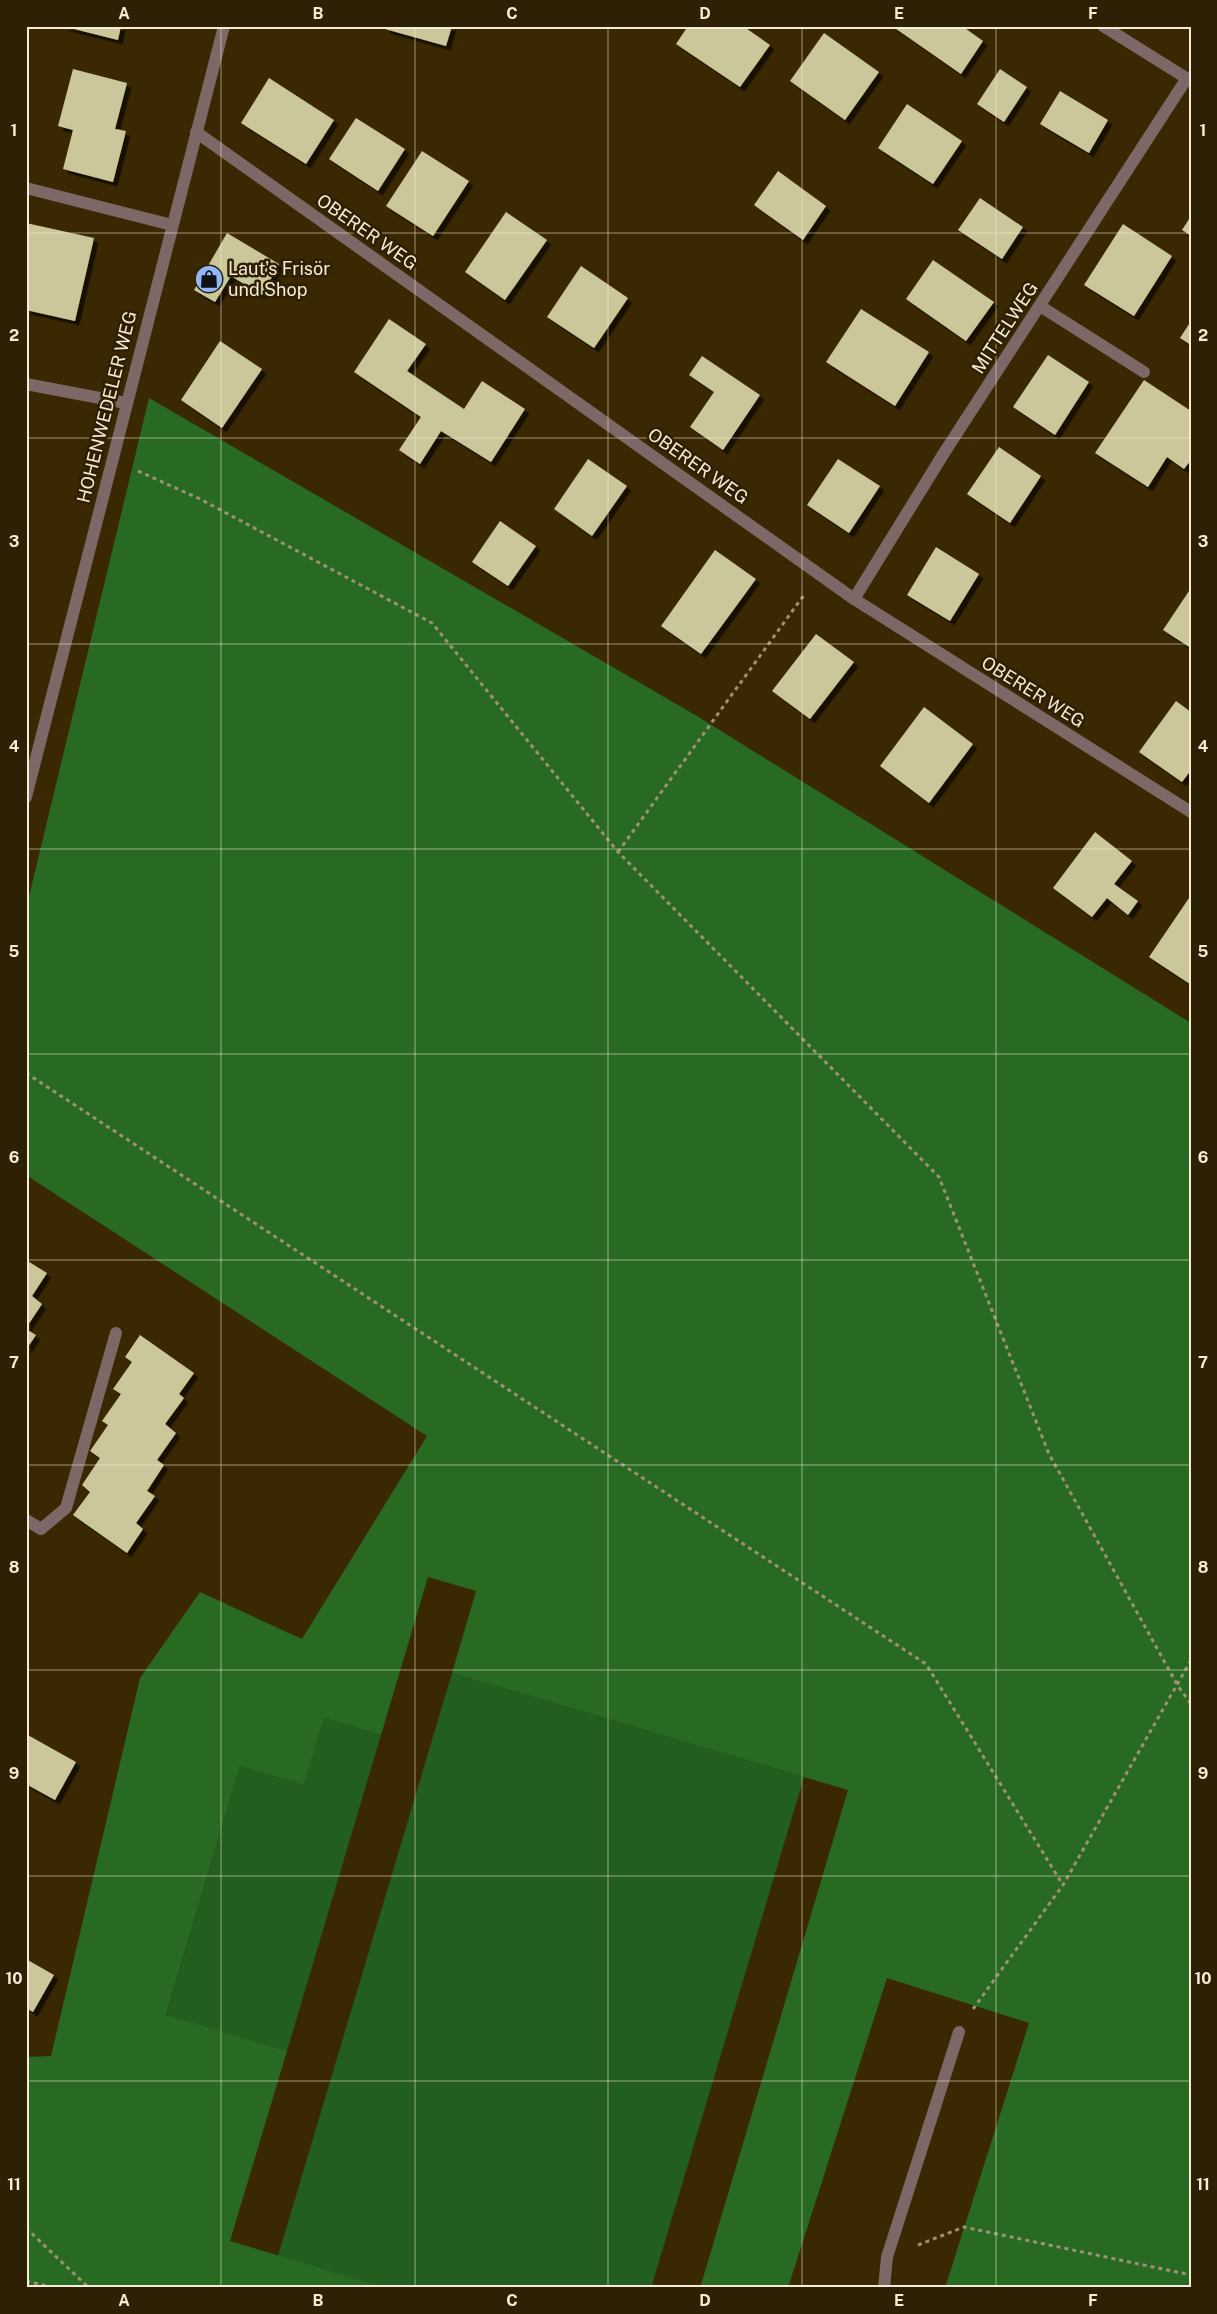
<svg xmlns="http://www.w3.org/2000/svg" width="1217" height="2314" font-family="'Public Sans',sans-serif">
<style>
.green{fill:#225e1e}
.forest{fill:#286a22}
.building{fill:#ccc79b;filter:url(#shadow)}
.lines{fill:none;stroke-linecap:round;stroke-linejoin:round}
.path{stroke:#9f9174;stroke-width:3;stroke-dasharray:4 4;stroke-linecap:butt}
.service{stroke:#7c6866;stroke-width:12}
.minor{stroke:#7c6866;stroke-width:12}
.tertiary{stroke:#7c6866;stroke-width:12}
.grid{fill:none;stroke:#f6ebd6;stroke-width:1;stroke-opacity:0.55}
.labels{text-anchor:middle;stroke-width:5;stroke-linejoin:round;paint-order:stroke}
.street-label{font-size:18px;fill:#f6ebd6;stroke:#2d2004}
.poi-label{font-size:18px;fill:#f6ebd6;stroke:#2d2004;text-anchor:start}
.neatline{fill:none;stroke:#f6ebd6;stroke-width:2}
.grid-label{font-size:16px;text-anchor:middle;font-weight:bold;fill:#f6ebd6}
</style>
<defs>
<filter id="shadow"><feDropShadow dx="4.5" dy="4.5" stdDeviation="0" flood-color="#0009"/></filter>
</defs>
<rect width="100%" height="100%" fill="#3a2802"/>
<g class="green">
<path d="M452,1673L804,1777L651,2288H387L278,2256Z"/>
<path d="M324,1718L381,1735L287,2051L166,2016L240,1766L304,1785Z"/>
</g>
<path class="forest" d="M149,398L697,716L1191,1023V2288H945L1029,2023L887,1978L788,2288H700L848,1790L452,1673L476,1591L428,1577L381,1735L324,1718L304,1785L240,1766L166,2015L287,2051L230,2241L387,2288H26V2057L51,2056L140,1678L200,1592L302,1639L427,1436L26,1175V909Z"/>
<g class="building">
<path d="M62,26H121L118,40Z"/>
<path d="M386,26H452L446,46L385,29Z"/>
<path d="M688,26H743L770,45L740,87L676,44Z"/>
<path d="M892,26H962L983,41L961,74Z"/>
<path d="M824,33L879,72L845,120L790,81Z"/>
<path d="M73,69L127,83L115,129L126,131L113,182L63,169L73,130L58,126Z"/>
<path d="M1000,69L1027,87L1004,122L977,104Z"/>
<path d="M269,78L334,120L306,164L241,123Z"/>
<path d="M1060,91L1108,120L1089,153L1040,124Z"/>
<path d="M907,104L962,141L933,184L878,148Z"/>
<path d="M356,118L405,149L378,191L329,159Z"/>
<path d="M422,151L469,181L433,236L386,206Z"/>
<path d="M778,171L826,206L803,240L754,205Z"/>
<path d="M980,198L1023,227L1002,259L958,230Z"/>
<path d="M506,212L547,240L505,300L465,272Z"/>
<path d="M1191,216V236L1182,230Z"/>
<path d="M26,223L94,238L75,321L26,310Z"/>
<path d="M1123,224L1172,256L1134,316L1084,285Z"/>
<path d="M227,233L279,264L262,295L231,276L215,302L194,290Z"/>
<path d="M933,260L994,302L966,341L906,299Z"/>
<path d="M581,266L628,298L594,348L547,317Z"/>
<path d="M861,309L929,352L895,406L826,362Z"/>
<path d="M389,319L426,344L407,371L464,409L482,381L525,409L491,462L441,431L420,464L399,450L421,417L354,372Z"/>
<path d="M1191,321V345L1180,338Z"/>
<path d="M220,341L262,369L222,428L181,400Z"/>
<path d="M1048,355L1089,382L1055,435L1013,407Z"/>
<path d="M702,356L760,395L723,450L690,427L714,392L689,375Z"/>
<path d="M1144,380L1191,411V460L1184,469L1167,457L1148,487L1095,453Z"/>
<path d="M999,447L1041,476L1010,523L967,494Z"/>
<path d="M588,459L627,486L592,536L554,509Z"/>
<path d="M838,459L880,486L849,533L807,505Z"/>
<path d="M500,521L536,546L508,586L472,562Z"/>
<path d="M936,547L979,574L950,621L907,595Z"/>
<path d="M715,550L756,579L701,654L661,626Z"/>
<path d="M1191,588V648L1163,630Z"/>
<path d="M816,634L854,662L810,719L772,691Z"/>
<path d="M1176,701L1191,712V770L1182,782L1139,752Z"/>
<path d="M924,707L973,744L929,803L880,766Z"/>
<path d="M1095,832L1132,861L1114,884L1138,901L1128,915L1107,898L1092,917L1053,888Z"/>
<path d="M1189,898L1191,899L1190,984L1149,957Z"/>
<path d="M26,1260L47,1273L32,1296L42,1304L26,1328Z"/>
<path d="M26,1329L36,1335L26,1350Z"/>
<path d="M140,1335L194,1373L179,1394L184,1398L165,1424L176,1433L157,1460L164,1465L147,1491L155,1496L136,1523L143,1529L127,1553L73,1515L90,1492L82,1485L100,1458L90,1451L108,1425L102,1421L121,1394L113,1389L132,1362L125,1357Z"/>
<path d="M26,1734L76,1762L55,1800L26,1784Z"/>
<path d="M26,1959L54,1975L33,2012L26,2008Z"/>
</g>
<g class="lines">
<g class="path">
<path d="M138,471L200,499L432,623L618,852L939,1177L1049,1454L1178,1686L1191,1704"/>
<path d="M618,852L804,595"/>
<path d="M26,1073L926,1664L1063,1885"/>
<path d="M973,2009L1063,1885L1191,1660"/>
<path d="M26,2228L89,2288"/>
<path d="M918,2245L964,2227L1191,2275"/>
<path d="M26,2281L55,2288"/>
</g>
<g class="service">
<path d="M26,188L172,225"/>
<path d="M1040,306L1144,372"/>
<path d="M26,1520L41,1529L66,1508L116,1333"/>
<path d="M884,2288L887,2257L959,2032"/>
</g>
<g class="minor">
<path d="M1103,26L1191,81"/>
<path d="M196,132L854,599L1191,812"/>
<path d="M26,384L126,403"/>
<path d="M854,599L944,453L1187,78"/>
</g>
<path class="tertiary" d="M26,797L224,26"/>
</g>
<path class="grid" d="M221,26V2288M415,26V2288M608,26V2288M802,26V2288M996,26V2288M26,233H1191M26,438H1191M26,644H1191M26,849H1191M26,1054H1191M26,1260H1191M26,1465H1191M26,1670H1191M26,1876H1191M26,2081H1191"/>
<defs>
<symbol id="shop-disc" viewBox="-11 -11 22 22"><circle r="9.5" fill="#92b7fd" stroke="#2d2004"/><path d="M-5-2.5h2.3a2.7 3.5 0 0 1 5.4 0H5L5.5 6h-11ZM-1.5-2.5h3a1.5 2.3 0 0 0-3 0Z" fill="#111"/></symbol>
</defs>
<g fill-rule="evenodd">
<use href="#shop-disc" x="193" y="263" width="32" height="32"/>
</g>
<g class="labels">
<g class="street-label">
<text transform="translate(367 232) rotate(35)" y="6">OBERER WEG</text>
<text transform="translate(1005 328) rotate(-57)" y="6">MITTELWEG</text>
<text transform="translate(107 407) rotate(-76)" y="6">HOHENWEDELER WEG</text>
<text transform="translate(698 466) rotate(35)" y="6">OBERER WEG</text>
<text transform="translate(1033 692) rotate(32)" y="6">OBERER WEG</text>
</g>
<g class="poi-label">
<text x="228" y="275">Laut's Frisör<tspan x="228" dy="21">und Shop</tspan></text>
</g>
</g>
<rect width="1217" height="2314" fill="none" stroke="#2d2004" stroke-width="55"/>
<rect x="28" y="28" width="1162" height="2258" class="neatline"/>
<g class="grid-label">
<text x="124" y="19">A</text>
<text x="318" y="19">B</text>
<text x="512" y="19">C</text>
<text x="705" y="19">D</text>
<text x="899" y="19">E</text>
<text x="1093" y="19">F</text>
<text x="14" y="136">1</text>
<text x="1203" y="136">1</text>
<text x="14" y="341">2</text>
<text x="1203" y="341">2</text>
<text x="14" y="547">3</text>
<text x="1203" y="547">3</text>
<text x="14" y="752">4</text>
<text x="1203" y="752">4</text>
<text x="14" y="957">5</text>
<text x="1203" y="957">5</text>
<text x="14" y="1163">6</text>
<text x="1203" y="1163">6</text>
<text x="14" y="1368">7</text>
<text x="1203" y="1368">7</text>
<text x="14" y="1573">8</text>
<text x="1203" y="1573">8</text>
<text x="14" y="1779">9</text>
<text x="1203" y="1779">9</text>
<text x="14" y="1984">10</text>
<text x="1203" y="1984">10</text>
<text x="14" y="2190">11</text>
<text x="1203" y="2190">11</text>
<text x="124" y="2306">A</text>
<text x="318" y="2306">B</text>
<text x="512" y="2306">C</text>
<text x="705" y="2306">D</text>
<text x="899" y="2306">E</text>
<text x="1093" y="2306">F</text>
</g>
</svg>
